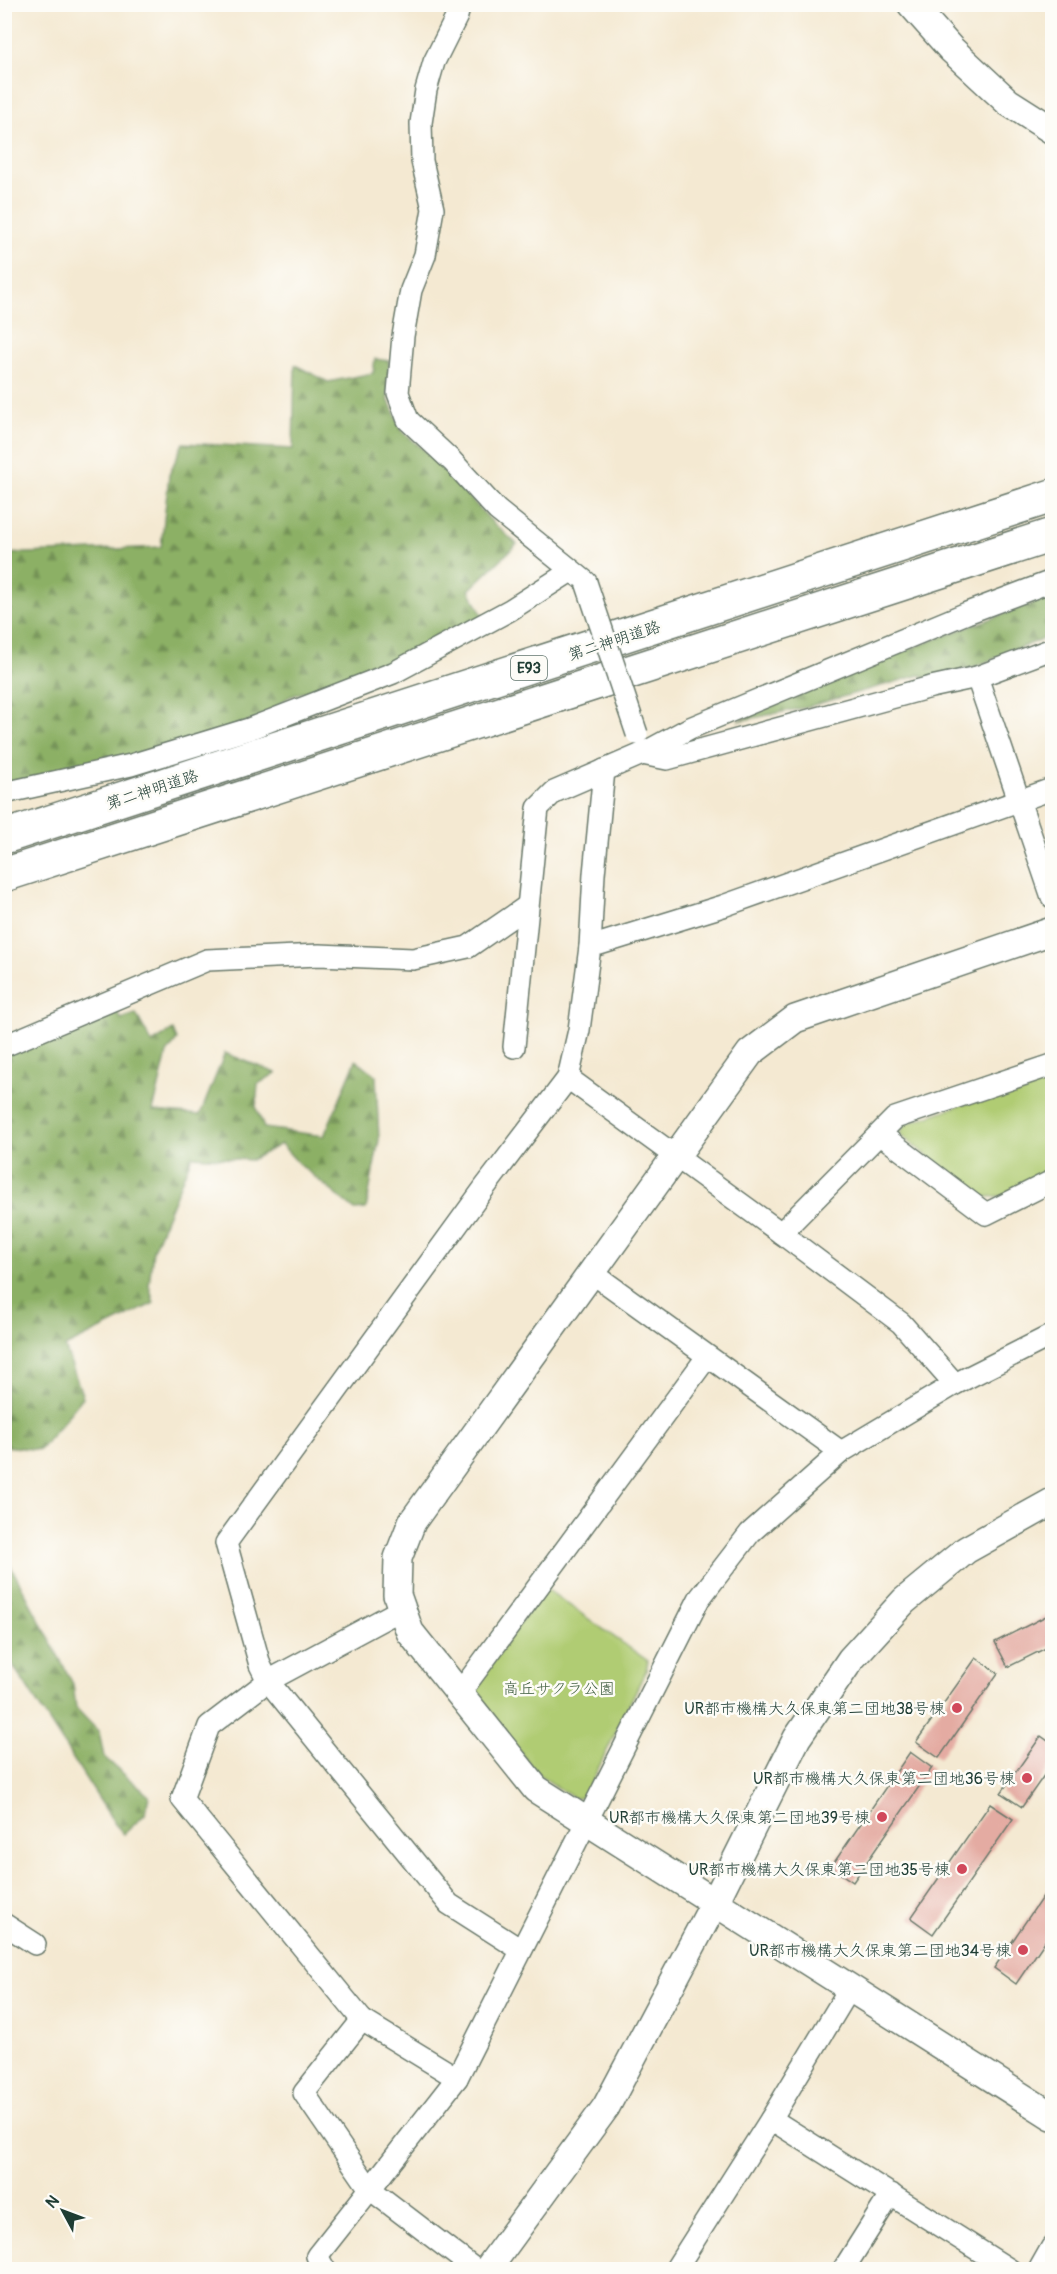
<svg xmlns="http://www.w3.org/2000/svg" width="1057" height="2274" font-family="Pangolin,'Klee One',sans-serif">
<style>
.forest{fill:url(#forest-firs);stroke:#56764c;stroke-width:1.5}
.green{fill:#b0cc73;stroke:#688454;stroke-width:1.5}
.building{fill:#e4aba2}
.lines{fill:none;stroke-linecap:round;stroke-linejoin:round}
.minor-casing{stroke:#6a796b;stroke-width:24}
.tertiary-casing{stroke:#6a796b;stroke-width:30}
.motorway-casing{stroke:#6a796b;stroke-width:36}
.minor{stroke:#fff;stroke-width:21}
.tertiary{stroke:#fff;stroke-width:27}
.motorway{stroke:#fff;stroke-width:33}
.minor-bridge-casing{stroke:#6a796b;stroke-width:24;stroke-linecap:butt}
.minor-bridge{stroke:#fff;stroke-width:21}
.poi-dot{fill:#d1495b;stroke:#fdfcf7;stroke-width:2}
.labels{text-anchor:middle;stroke-width:5;stroke-linejoin:round;paint-order:stroke}
.shield{fill:#fdfcf7;stroke:#62766e;stroke-width:1.5}
.shield-label{font-size:15px;font-weight:bold;fill:#1f3d34}
.street-label{font-size:16px;fill:#1f3d34;stroke:#fdfcf7}
.park-label{font-size:16px;fill:#436144;stroke:#fdfcf7}
.poi-label{font-size:16px;fill:#1f3d34;stroke:#fdfcf7;text-anchor:end}
</style>
<defs>
<pattern id="forest-firs" width="22" height="20" patternUnits="userSpaceOnUse" patternTransform="scale(1.5)"><rect width="22" height="20" fill="#8cb065"/><path d="M5 1l3.5 6h-7zM16 11l3.5 6h-7z" fill="#729054"/></pattern>
</defs>
<rect width="100%" height="100%" fill="#fdfcf7"/>
<filter id="ink" filterUnits="userSpaceOnUse"><feTurbulence type="fractalNoise" baseFrequency=".0167" numOctaves="2"/><feDisplacementMap in="SourceGraphic" scale="12" xChannelSelector="R" yChannelSelector="G"/><feConvolveMatrix kernelMatrix="1 2 1 2 8 2 1 2 1" color-interpolation-filters="sRGB"/></filter>
<filter id="wash" filterUnits="userSpaceOnUse"><feTurbulence type="fractalNoise" baseFrequency=".008" numOctaves="4" result="noise"/><feDisplacementMap in="SourceGraphic" scale="24" xChannelSelector="R" yChannelSelector="G"/><feGaussianBlur stdDeviation="1.35" result="paint"/><feColorMatrix in="noise" values="0 0 0 0 0 0 0 0 0 0 0 0 0 0 0 0 0 1.4 0 .05"/><feComposite in="paint" operator="in"/></filter>
<g filter="url(#wash)">
<rect width="100%" height="100%" fill="#f4e9d2"/>
<g class="forest">
<path d="M375,359L389,361L388,399L403,432L431,456L494,524L517,544L469,590L484,618L431,649L289,697L261,718L152,753L5,784V554L161,547L169,475L183,443L293,449L295,365L328,382L373,373Z"/>
<path d="M1052,596V635L964,671L927,678L920,675L803,708L738,721L850,671Z"/>
<path d="M115,1007L121,1019L136,1014L152,1043L173,1030L177,1040L167,1053L153,1111L200,1115L225,1053L276,1073L258,1084L256,1108L264,1128L324,1136L356,1060L376,1076L379,1140L366,1209L355,1210L299,1164L281,1144L251,1160L192,1156L153,1250L149,1285L154,1303L65,1347L83,1397L40,1450L5,1446V1052Z"/>
<path d="M5,1555L73,1684L76,1708L99,1732L104,1757L149,1796L145,1814L124,1834L115,1824L5,1653Z"/>
</g>
<g class="green">
<path d="M1052,1074V1171L1003,1196L985,1197L969,1189L900,1134L905,1124Z"/>
<path d="M545,1588L648,1661L646,1670L585,1796L575,1799L538,1774L473,1696L474,1686Z"/>
</g>
<g id="blocks">
<g class="building">
<path d="M1052,1613V1645L1008,1667L995,1642Z"/>
<path d="M976,1658L998,1673L939,1758L916,1742Z"/>
<path d="M1041,1736L1052,1744V1764L1022,1807L1001,1793Z"/>
<path d="M910,1752L932,1768L853,1882L831,1867Z"/>
<path d="M990,1804L1013,1819L933,1934L911,1918Z"/>
<path d="M1052,1883V1931L1016,1984L994,1968Z"/>
</g>
</g>
</g>
<g filter="url(#ink)">
<use href="#blocks" fill-opacity="0" stroke="#6a796b" stroke-width="1.5"/>
<g class="lines">
<defs>
<g id="minor">
<path d="M460,4L457,16L434,62L426,90L421,123L422,161L433,209L425,255L411,290L403,336L398,393L408,420L452,461L497,510L586,582"/>
<path d="M977,677L1052,897"/>
<path d="M642,754L667,759L931,687L977,677L1052,649"/>
<path d="M4,793L131,765L249,729L393,673L510,610L571,571"/>
<path d="M590,947L723,906L1052,789"/>
<path d="M4,1046L207,960L319,955L413,959L468,947L526,907"/>
<path d="M514,1047L538,808L554,792L642,754L690,728L967,613L1052,581"/>
<path d="M568,1078L781,1233"/>
<path d="M880,1134L986,1214L1052,1181"/>
<path d="M591,1272L841,1452"/>
<path d="M955,1384L901,1323L781,1233L895,1118L1052,1065"/>
<path d="M402,1609L268,1681L209,1726L182,1799L362,2020L457,2078"/>
<path d="M459,1694L707,1357"/>
<path d="M4,1924L35,1944"/>
<path d="M521,1950L449,1904L268,1681L260,1665L226,1543L485,1187L568,1078L579,1030L590,947L594,874L604,770"/>
<path d="M771,2119L1010,2270"/>
<path d="M325,2270L317,2256L370,2189L304,2093L362,2020"/>
<path d="M476,2270L370,2189L457,2078L699,1599L750,1533L841,1452L955,1384L1052,1335"/>
<path d="M675,2270L771,2119L850,1988"/>
<path d="M843,2270L891,2194"/>
<path d="M1039,2270L1052,2247"/>
</g>
<g id="tertiary">
<path d="M911,4L951,49L1008,102L1052,130"/>
<path d="M1052,931L795,1019L750,1053L412,1522L398,1558L397,1595L410,1632L536,1789L1052,2116"/>
<path d="M487,2270L606,2107L715,1902L797,1738L851,1659L904,1601L966,1550L1052,1502"/>
</g>
<g id="motorway">
<path d="M4,837L1052,496"/>
<path d="M4,875L1052,535"/>
</g>
</defs>
<use href="#minor" class="minor-casing"/>
<use href="#tertiary" class="tertiary-casing"/>
<use href="#motorway" class="motorway-casing"/>
<use href="#minor" class="minor"/>
<use href="#tertiary" class="tertiary"/>
<use href="#motorway" class="motorway"/>
<defs>
<path id="minor-bridge" d="M586,582L637,734"/>
</defs>
<use href="#minor-bridge" class="minor-bridge-casing"/>
<use href="#minor-bridge" class="minor-bridge"/>
</g>
</g>
<g class="poi-dot">
<circle cx="957" cy="1708" r="6"/>
<circle cx="1027" cy="1778" r="6"/>
<circle cx="882" cy="1817" r="6"/>
<circle cx="962" cy="1869" r="6"/>
<circle cx="1023" cy="1950" r="6"/>
</g>
<g class="labels">
<rect class="shield" x="511" y="656" width="36" height="24" rx="4.5"/>
<g class="shield-label">
<text x="529" y="673">E93</text>
</g>
<g class="street-label">
<text transform="translate(614 640) rotate(-18)" y="6">第二神明道路</text>
<text transform="translate(152 789) rotate(-18)" y="6">第二神明道路</text>
</g>
<g class="park-label">
<text x="559" y="1694">高丘サクラ公園</text>
</g>
<g class="poi-label">
<text x="945" y="1714">UR都市機構大久保東第二団地38号棟</text>
<text x="1015" y="1784">UR都市機構大久保東第二団地36号棟</text>
<text x="870" y="1823">UR都市機構大久保東第二団地39号棟</text>
<text x="950" y="1875">UR都市機構大久保東第二団地35号棟</text>
<text x="1011" y="1956">UR都市機構大久保東第二団地34号棟</text>
</g>
</g>
<rect width="1057" height="2274" fill="none" stroke="#fdfcf7" stroke-width="24"/>
<g transform="translate(63 2211) rotate(311)" stroke="#fdfcf7" stroke-width="4.5" paint-order="stroke">
<path d="M0-4.5L10 22L0 15L-10 22Z" fill="#1f3d34"/>
<text y="-9" font-size="16" font-weight="bold" text-anchor="middle" fill="#1f3d34">N</text>
</g>
</svg>
